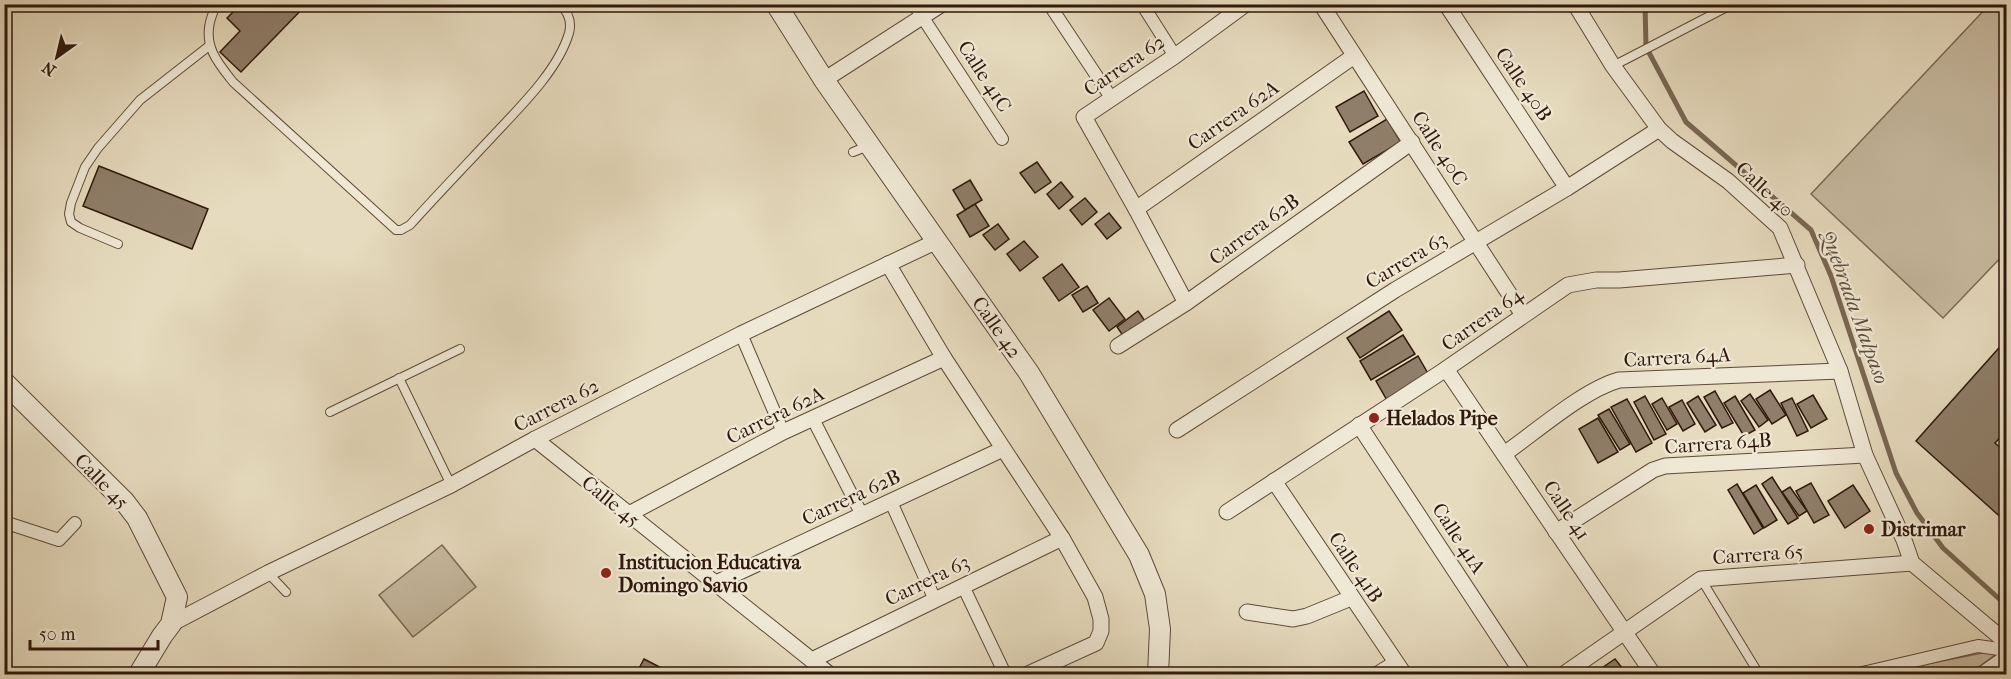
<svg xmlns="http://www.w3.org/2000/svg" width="2011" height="679" font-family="'IM FELL French Canon',serif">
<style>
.green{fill:#c7baa0;stroke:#7c6a56;stroke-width:1.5}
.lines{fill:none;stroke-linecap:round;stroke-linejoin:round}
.stream{stroke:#786652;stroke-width:5}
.building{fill:#8f7e69;stroke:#30190c;stroke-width:1.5}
.service-casing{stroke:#5e4a38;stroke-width:10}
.pedestrian-casing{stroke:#5e4a38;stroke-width:14}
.minor-casing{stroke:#5e4a38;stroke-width:17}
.tertiary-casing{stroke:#5e4a38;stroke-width:22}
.service{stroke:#efe8d5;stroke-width:8}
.pedestrian{stroke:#efe8d5;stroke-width:12}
.minor{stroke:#efe8d5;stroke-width:15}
.tertiary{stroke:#efe8d5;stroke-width:20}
.poi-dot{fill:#8f2418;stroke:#efe8d5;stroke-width:2}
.labels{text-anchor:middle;stroke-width:4.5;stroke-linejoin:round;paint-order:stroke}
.street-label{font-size:20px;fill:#30190c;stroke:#efe8d5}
.poi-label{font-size:20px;font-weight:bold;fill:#30190c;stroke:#efe8d5;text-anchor:start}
.water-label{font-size:21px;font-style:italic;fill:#604c3b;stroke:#efe8d5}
</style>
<rect width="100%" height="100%" fill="#e6dbbe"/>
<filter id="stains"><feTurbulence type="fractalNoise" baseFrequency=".00333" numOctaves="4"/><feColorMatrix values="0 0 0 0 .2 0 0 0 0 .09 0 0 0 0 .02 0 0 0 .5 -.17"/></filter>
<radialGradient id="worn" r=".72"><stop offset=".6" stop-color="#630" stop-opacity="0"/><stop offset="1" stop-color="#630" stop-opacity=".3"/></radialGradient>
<g class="green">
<path d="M1989,5H1992L2006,18V252L1943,318L1811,194Z"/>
<path d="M442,545L476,587L413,637L379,595Z"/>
<path d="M2003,649L1969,674H1875Z"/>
</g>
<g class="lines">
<path class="stream" d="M1645,4L1646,47L1686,122L1811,230L1831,276L1896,473L1917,513L1943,548L2006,605"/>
</g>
<g class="building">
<path d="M241,4H259L261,6L262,4H307L241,72L220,52L240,31L227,18Z"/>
<path d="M1364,91L1378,116L1350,132L1336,107Z"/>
<path d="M1387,119L1401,142L1363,164L1349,142Z"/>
<path d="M1037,162L1051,182L1035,193L1020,173Z"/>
<path d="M99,166L208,209L192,249L83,206Z"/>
<path d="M970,180L982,200L965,210L953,190Z"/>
<path d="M1061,182L1073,197L1059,209L1047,194Z"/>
<path d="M1085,198L1097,212L1082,225L1070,210Z"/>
<path d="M975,204L989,226L970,237L957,215Z"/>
<path d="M1109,213L1121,228L1107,239L1095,224Z"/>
<path d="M998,224L1009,239L995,250L983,235Z"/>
<path d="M1024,241L1038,257L1020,271L1007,254Z"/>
<path d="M1062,264L1079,287L1059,301L1043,278Z"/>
<path d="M1087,286L1098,303L1083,312L1072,295Z"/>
<path d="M1109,298L1125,319L1109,331L1093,310Z"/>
<path d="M1138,311L1147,324L1126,340L1117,327Z"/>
<path d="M1389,311L1402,330L1360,358L1347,338Z"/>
<path d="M1403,335L1415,354L1371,380L1360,361Z"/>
<path d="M2006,340V431L1995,443L2006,453V522L1916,441Z"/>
<path d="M1418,356L1430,377L1388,402L1376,381Z"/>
<path d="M1770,390L1786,415L1772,424L1756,399Z"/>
<path d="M1715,391L1733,423L1722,428L1704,397Z"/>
<path d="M1750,394L1768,420L1759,427L1741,401Z"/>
<path d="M1813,395L1827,419L1811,428L1797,404Z"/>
<path d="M1645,396L1666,434L1654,440L1634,402Z"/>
<path d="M1698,396L1716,425L1705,432L1687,403Z"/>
<path d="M1735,396L1755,430L1744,436L1724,403Z"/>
<path d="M1662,398L1677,424L1667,430L1652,404Z"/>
<path d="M1792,398L1808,431L1797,436L1781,403Z"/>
<path d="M1627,399L1652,443L1636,452L1611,407Z"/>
<path d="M1682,400L1695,424L1683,431L1669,407Z"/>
<path d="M1609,409L1630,444L1620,450L1598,415Z"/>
<path d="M1598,418L1618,452L1598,463L1579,429Z"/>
<path d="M1772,477L1798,518L1788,524L1762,484Z"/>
<path d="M1811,483L1829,515L1814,523L1796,491Z"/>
<path d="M1737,484L1763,528L1754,534L1728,490Z"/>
<path d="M1756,485L1777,520L1764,528L1743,493Z"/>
<path d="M1853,485L1870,511L1845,528L1828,501Z"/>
<path d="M1790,487L1807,511L1799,516L1782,492Z"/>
<path d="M644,659L673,674H636Z"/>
<path d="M1615,659L1627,674H1602L1599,670Z"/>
</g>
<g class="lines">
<defs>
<g id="service">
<path d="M218,4C213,10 212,15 210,22C204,47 218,63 233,82L396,230H401L410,225C437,195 465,166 492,137C518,109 558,71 569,33C572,22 568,12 560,4"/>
<path d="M1613,66L1725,8"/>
<path d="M853,152L868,146"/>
<path d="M118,244L80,228L71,222L69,214L71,203L85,167L98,148L140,100L209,46"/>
<path d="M399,378L451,485"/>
<path d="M330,412L460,349"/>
<path d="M268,573L286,592"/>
<path d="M1701,579L1759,674"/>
</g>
<g id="pedestrian">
<path d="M914,4L1002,139"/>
<path d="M1049,4L1112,99"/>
<path d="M1142,4L1175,56"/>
<path d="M741,334L783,432"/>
<path d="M813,419L862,515"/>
<path d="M891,502L935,600"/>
<path d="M4,522L59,540L75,523"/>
<path d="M963,586L1005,674"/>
<path d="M1375,674L1395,662"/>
<path d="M1858,674L1978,646L2006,650"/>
</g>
<g id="minor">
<path d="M1321,4L1523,315"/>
<path d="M1446,4L1567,188"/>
<path d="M1575,4L1613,66L1659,129L1672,141L1728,181L1780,228L1840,371L1865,455L1904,540L1912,563L2006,642"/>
<path d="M824,80L942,4"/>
<path d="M1136,209L1354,56"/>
<path d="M888,264L944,358L1062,538L1095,597L1101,619V631L1096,643L1028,674"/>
<path d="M1186,303L1136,209L1084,117L1175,56L1246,4"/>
<path d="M1118,346L1186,303L1412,142"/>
<path d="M1446,369L1653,674"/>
<path d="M1359,425L1523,674"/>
<path d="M1177,430L1395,290L1567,188L1659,129"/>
<path d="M535,439L829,674"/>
<path d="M1504,454C1536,432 1583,390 1619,380L1840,371"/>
<path d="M1274,481L1404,674"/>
<path d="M1227,512L1446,369L1568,285L1596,280H1619L1797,265"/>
<path d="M627,515L783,432L944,358"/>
<path d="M1556,532L1653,470L1665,466L1865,455"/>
<path d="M716,583L1003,449"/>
<path d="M1247,612L1293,619L1307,616L1351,598"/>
<path d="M171,624L268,573L451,485L535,439L741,334L937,241"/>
<path d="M812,660L1062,538"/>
<path d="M1564,674L1701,579L1912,563"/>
<path d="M1983,674L2006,658"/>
</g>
<g id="tertiary">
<path d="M776,4L824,80L1029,373L1139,555L1155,594L1160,629L1158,674"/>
<path d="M4,382L124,501L137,518L177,597L171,624L162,636L139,674"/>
</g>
</defs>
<use href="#service" class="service-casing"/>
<use href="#pedestrian" class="pedestrian-casing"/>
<use href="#minor" class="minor-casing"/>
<use href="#tertiary" class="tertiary-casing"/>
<use href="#service" class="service"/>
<use href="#pedestrian" class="pedestrian"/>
<use href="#minor" class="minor"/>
<use href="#tertiary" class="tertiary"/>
</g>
<g class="poi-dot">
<circle cx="1374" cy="418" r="6"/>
<circle cx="1869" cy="529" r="6"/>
<circle cx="606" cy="573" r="6"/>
</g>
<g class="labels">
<g class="street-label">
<text transform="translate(1124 65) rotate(-34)" y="7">Carrera 62</text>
<text transform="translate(985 76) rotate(57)" y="7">Calle 41C</text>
<text transform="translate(1524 84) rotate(56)" y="7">Calle 40B</text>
<text transform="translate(1233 115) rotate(-35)" y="7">Carrera 62A</text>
<text transform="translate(1440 148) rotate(57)" y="7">Calle 40C</text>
<text transform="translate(1765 189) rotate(43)" y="7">Calle 40</text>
<text transform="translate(1254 229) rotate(-36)" y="7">Carrera 62B</text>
<text transform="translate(1406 260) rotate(-31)" y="7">Carrera 63</text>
<text transform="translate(1482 319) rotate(-35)" y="7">Carrera 64</text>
<text transform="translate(997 327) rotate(55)" y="7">Calle 42</text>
<text transform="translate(1677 357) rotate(-3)" y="7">Carrera 64A</text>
<text transform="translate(556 405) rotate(-27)" y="7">Carrera 62</text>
<text transform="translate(775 415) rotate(-26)" y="7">Carrera 62A</text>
<text transform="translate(1718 443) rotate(-4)" y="7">Carrera 64B</text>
<text transform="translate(102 481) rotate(46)" y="7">Calle 45</text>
<text transform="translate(851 497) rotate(-25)" y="7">Carrera 62B</text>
<text transform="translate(611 501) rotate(39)" y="7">Calle 45</text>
<text transform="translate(1567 510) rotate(56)" y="7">Calle 41</text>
<text transform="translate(1459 538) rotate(57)" y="7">Calle 41A</text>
<text transform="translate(1758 554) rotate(-4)" y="7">Carrera 65</text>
<text transform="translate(1356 567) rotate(56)" y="7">Calle 41B</text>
<text transform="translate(927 580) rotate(-26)" y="7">Carrera 63</text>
</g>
<g class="poi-label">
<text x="1386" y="425">Helados Pipe</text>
<text x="1881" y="536">Distrimar</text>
<text x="618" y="569">Institucion Educativa<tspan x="618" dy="23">Domingo Savio</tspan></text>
</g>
<g class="water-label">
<text transform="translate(1855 307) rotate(70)" y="7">Quebrada Malpaso</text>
</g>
</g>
<rect width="2011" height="679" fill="none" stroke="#e6dbbe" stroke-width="24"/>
<rect x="6" y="6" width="1999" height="667" fill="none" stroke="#30190c" stroke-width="3"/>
<rect x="12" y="12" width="1987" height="655" fill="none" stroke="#30190c" stroke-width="1.5"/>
<g transform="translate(57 57) rotate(214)" stroke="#efe8d5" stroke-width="4.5" paint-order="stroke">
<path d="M0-4.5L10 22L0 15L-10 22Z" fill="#30190c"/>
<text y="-9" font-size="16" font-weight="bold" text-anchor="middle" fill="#30190c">N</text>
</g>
<path d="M30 640v9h128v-9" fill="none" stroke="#30190c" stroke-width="3"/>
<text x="39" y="640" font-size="18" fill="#30190c" stroke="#efe8d5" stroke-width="4.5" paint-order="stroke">50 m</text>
<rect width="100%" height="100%" filter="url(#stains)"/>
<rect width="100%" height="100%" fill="url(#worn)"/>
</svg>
